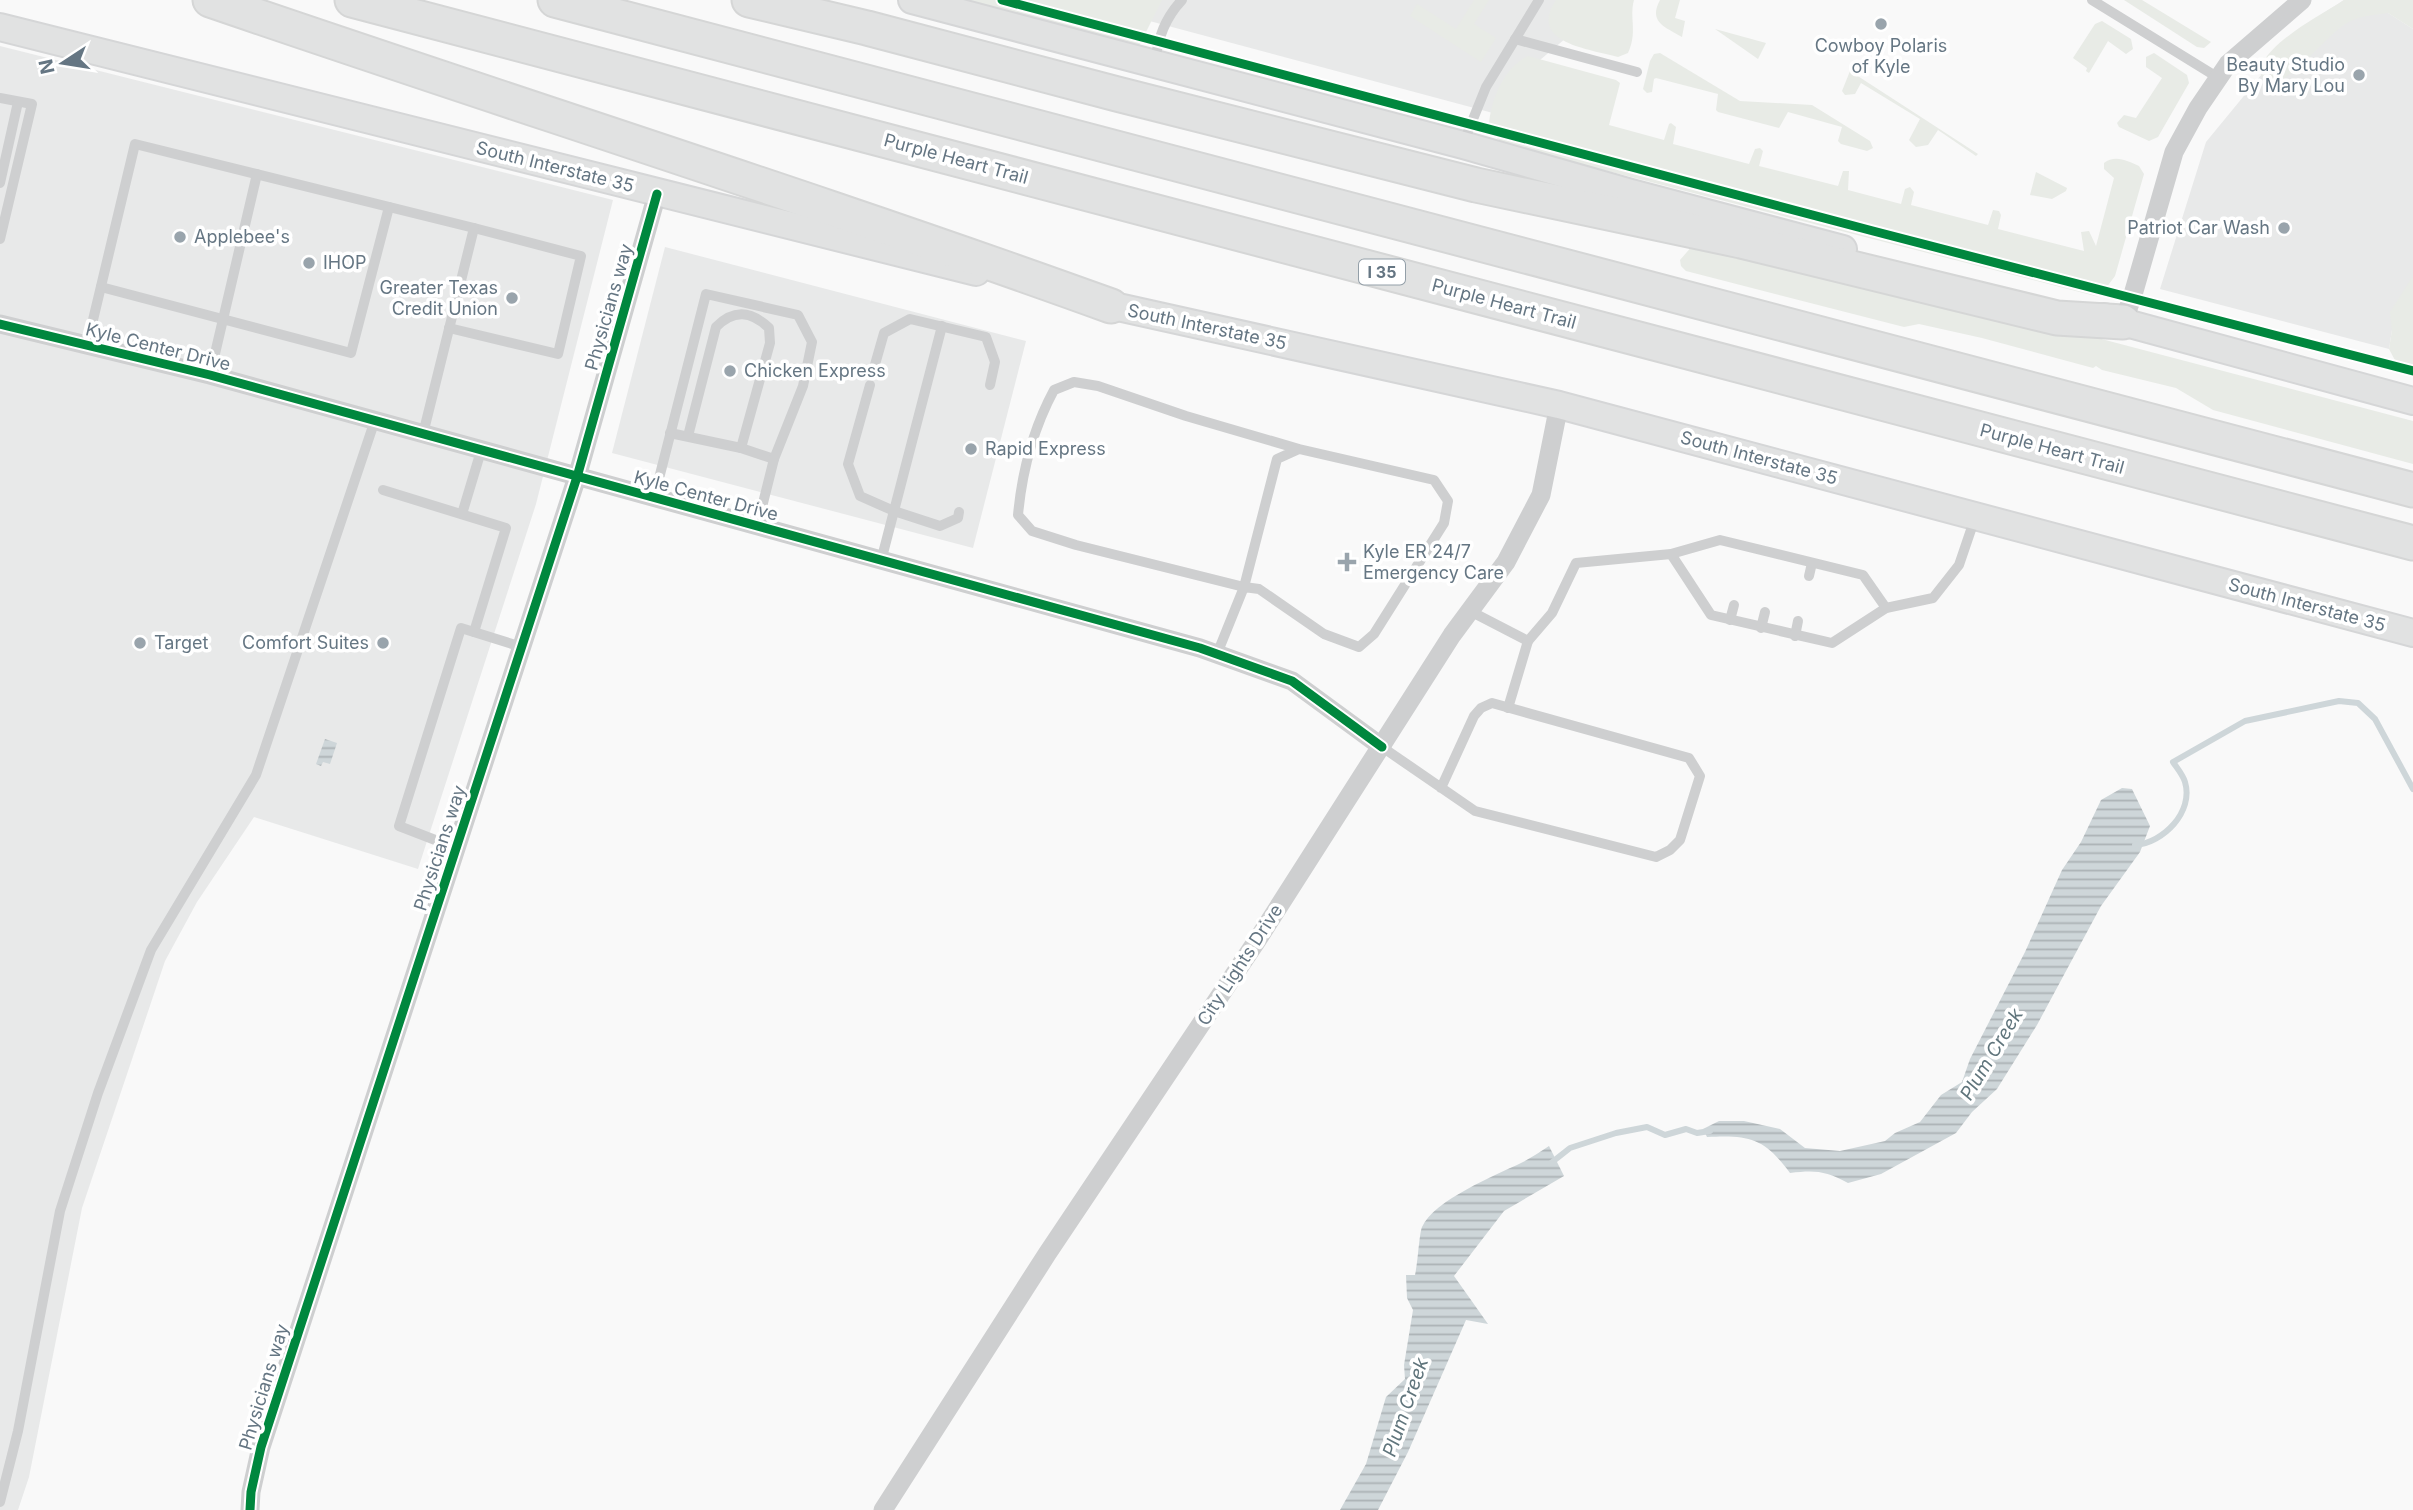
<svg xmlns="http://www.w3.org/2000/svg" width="2413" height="1510" font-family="Inter,sans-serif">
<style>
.built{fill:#e8e9e9}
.grass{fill:#e8ebe6}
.water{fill:url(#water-rules)}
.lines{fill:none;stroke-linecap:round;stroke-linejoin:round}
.stream{stroke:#ced6d9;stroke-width:6}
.secondary-casing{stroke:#d5d6d7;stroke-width:30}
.highway-casing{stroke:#d5d6d6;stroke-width:37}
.lane{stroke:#cecfd0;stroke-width:10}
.street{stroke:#cecfd0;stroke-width:19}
.secondary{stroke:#e1e2e2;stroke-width:26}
.highway{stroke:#e1e2e2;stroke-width:33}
.cycleway-casing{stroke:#fff;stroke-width:13}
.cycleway{stroke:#00873e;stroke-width:9}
.poi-dot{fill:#99a4ac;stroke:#fff;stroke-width:2.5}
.labels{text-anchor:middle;stroke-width:7;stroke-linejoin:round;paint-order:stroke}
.shield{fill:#fff;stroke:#939fa8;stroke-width:2}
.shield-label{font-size:16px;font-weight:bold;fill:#657683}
.poi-label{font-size:18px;fill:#657683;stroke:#fff;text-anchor:start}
.street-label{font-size:18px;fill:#657683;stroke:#fff}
.water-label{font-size:19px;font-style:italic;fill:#60757c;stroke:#fff}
</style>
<defs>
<pattern id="water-rules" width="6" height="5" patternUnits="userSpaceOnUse" patternTransform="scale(1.75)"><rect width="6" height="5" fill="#ced6d9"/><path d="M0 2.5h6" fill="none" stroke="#abb2b5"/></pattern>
</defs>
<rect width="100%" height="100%" fill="#f9f9f9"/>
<g class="built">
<path d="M1071,0H1597L1572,33L1540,60L1504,116Z"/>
<path d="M2344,0H2368L2413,29V282L2395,311L2389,349L2160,289L2206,142L2299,29Z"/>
<path d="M0,46L613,200L536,504L418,869L254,817L197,902L165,961L82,1208L29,1477L18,1510H0Z"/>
<path d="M665,247L1026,341L973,548L612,453Z"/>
</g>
<g class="grass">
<path d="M967,0H1162L1139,46L969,3Z"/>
<path d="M1474,0H1489L1474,24L1496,38L1481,62L1410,16L1417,4L1456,29Z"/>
<path d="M1556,0H1634C1629,18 1638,32 1628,53L1618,57C1590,49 1527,43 1556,0Z"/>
<path d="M1660,0H1680L1675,18L1685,21L1682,37C1665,27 1648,22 1660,0Z"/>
<path d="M2124,0H2142L2211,42L2204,48L2197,47Z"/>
<path d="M2344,0H2413V29L2388,13C2373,15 2358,16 2345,24C2324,38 2289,85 2268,84L2261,75L2259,68C2276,37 2315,19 2344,0Z"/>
<path d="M2102,21L2131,39L2133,49L2126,54L2108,41L2089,73L2086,71L2087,68L2073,58L2095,24Z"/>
<path d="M1715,29L1766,43L1758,59Z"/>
<path d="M1660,53L1740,101L1812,105L1870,141L1873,148L1867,151L1841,144L1838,141L1842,127L1788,112L1779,128L1718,112L1716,110L1718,94L1656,78L1654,79L1652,92L1647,93L1643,89L1650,61L1654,54Z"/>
<path d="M2154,53L2187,75L2189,83L2158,137L2149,141L2119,127L2117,123L2124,115L2136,118L2162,78L2146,67V57Z"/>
<path d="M1528,56L1616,80L1620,83L1619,87L1609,125L1664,140L1669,124L1671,123L1676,127L1673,144L1749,164L1755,149L1760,148L1763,151L1759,166L1838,186L1843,171H1849L1848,190L1901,204L1905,189L1910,187L1914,192L1911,205L1988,225L1993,210L1999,211L2001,215L1998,229L2084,251L2081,232L2089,231L2096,246L2114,178L2104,169V163C2115,154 2128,161 2139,166L2144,174L2115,276L2106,288L1489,126C1490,101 1504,67 1528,56Z"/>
<path d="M1850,71L1978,154L1976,156L1938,130L1928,145L1916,147L1909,140L1920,119L1861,83L1855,94L1845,95L1842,91Z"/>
<path d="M1495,137L2076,288L2099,297L1518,148L1505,144Z"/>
<path d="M2036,172L2067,188L2066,191L2052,199L2030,195Z"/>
<path d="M1693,245L2052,326L2413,421V464L2213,410L2176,388L2102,370L2096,366L2093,368L1982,338L1919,324L1904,327L1686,271L1681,266L1680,260Z"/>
<path d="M2413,276V369L2397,364L2389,349L2392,330L2390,312Z"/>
</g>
<g class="water">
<path d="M325,739L337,743L330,764L323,762L321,766L316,764Z"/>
<path d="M2122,788L2132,789L2150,826L2140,852L2101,906L2037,1025L1997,1089L1972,1112L1956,1133L1881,1174L1848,1183C1825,1171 1816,1170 1790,1173C1764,1138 1750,1135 1707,1137L1703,1129L1719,1121H1744L1780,1129L1805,1148L1840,1151L1885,1141L1895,1133L1920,1122L1941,1095L1962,1082L1970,1059L2025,952L2062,870L2081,842L2101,800Z"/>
<path d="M1549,1146L1564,1176L1504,1211L1454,1276L1488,1324L1466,1320L1408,1452L1378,1510H1340L1366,1464L1386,1397L1405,1379L1404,1365L1413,1310L1407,1298L1406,1275H1415C1418,1262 1419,1235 1422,1227C1434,1200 1496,1175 1521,1163C1531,1158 1540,1152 1549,1146Z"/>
</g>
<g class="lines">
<g class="stream">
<path d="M2135,845C2163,843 2194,812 2185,782C2183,775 2177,768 2173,762L2245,721L2339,701L2358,703L2375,719L2413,789"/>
<path d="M1551,1163L1570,1148L1616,1133L1647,1127L1665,1135L1686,1129L1697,1133L1710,1131"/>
</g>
<defs>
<g id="secondary">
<path d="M912,0L1463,145L1631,193L1843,249"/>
<path d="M0,27L976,272"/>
<path d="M1091,301L1559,405L2413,633"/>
<path d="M2104,317L2413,401"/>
</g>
<g id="highway">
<path d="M210,0C510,103 812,198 1111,306"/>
<path d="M352,0L2413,543"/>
<path d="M555,0L2413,490"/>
<path d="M749,0L867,28L1117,94L1476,185L1741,241L2057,318L2123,322"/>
</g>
</defs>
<use href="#secondary" class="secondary-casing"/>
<use href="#highway" class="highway-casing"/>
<g class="lane">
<path d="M2092,0L2217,77"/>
<path d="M1515,39L1637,72"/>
<path d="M1155,62C1158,38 1165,18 1182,0"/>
<path d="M0,98L32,104L0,239"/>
<path d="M1463,144L1486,87L1539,0"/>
<path d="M0,183L18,102"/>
<path d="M101,287L351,353L389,207"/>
<path d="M449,328L558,354L581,256L474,228"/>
<path d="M87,345L135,144L474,228L423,434"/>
<path d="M874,368L884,333L910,319L986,337L995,362L990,385"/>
<path d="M210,375L257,174"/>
<path d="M870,385L848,464L860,496L894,511L940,526L958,518L959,512"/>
<path d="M670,433L741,448L774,459"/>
<path d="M688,436L716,327C734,309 751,311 769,328L770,343L741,448"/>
<path d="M383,490L506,528L474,632"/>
<path d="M654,498L706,294L798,315L812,342L803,386L774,459L757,527"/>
<path d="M462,514L481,451"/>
<path d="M1671,554L1711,615L1832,643L1886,608L1933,598L1959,565L1975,518"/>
<path d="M881,561L942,326"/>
<path d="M1809,576L1812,563"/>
<path d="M1470,611L1528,641L1552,613L1576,563L1671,554L1720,540L1863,575L1886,608"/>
<path d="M1730,620L1734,605"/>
<path d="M1761,628L1765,612"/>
<path d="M1795,636L1798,621"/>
<path d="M1217,654L1244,587L1259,589L1324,634L1359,647L1374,634L1444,523L1448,501L1434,480L1299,449L1277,459L1244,587L1076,545L1032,531L1018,515C1022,472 1033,429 1054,390L1074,382L1098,386L1186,416L1299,449"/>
<path d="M1508,708L1528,641"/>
<path d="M1382,747L1475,811L1656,857L1670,850L1680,840L1700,776L1689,758L1492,703L1481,708L1474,716L1441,788"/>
<path d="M456,848L399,826L461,628L522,647"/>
<path d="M0,1502L18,1431L60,1211L98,1093L151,950L256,775L375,420"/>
</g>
<g class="street">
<path d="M2123,322L2132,298L2174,152L2198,108L2228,64L2302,0"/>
<path d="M0,324L210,375L1200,648L1292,681L1382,747"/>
<path d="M250,1510L251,1492L261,1447L577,477L657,194"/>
<path d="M883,1510L1047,1254L1258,939L1452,635L1506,562L1541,495L1559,405"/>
</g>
<use href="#secondary" class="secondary"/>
<use href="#highway" class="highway"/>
<defs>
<g id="cycleway">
<path d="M1002,0L1873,231L2413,371"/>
<path d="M0,324L210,375L1200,648L1292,681L1382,747"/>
<path d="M250,1510L251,1492L261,1447L577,477L657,194"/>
</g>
</defs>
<use href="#cycleway" class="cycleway-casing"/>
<use href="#cycleway" class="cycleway"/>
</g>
<g class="poi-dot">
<circle cx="1881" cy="24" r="7"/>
<circle cx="2359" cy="75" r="7"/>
<circle cx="2284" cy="228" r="7"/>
<circle cx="180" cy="237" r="7"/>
<circle cx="309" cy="263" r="7"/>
<circle cx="512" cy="298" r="7"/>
<circle cx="730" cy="371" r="7"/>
<circle cx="971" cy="449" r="7"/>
<path d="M1343.5 551.5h7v7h7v7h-7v7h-7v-7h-7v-7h7z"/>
<circle cx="140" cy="643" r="7"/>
<circle cx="383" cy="643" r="7"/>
</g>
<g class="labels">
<rect class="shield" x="1359" y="259.5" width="46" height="25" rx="5"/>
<g class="shield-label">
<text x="1382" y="278">I 35</text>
</g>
<g class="poi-label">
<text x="1881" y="52" text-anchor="middle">Cowboy Polaris<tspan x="1881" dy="21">of Kyle</tspan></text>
<text x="2345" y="71" text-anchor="end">Beauty Studio<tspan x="2345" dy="21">By Mary Lou</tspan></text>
<text x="2270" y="234" text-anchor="end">Patriot Car Wash</text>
<text x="194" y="243">Applebee's</text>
<text x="323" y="269">IHOP</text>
<text x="498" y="294" text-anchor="end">Greater Texas<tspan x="498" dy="21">Credit Union</tspan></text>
<text x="744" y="377">Chicken Express</text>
<text x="985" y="455">Rapid Express</text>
<text x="1363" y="558">Kyle ER 24/7<tspan x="1363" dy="21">Emergency Care</tspan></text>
<text x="154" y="649">Target</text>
<text x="369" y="649" text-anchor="end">Comfort Suites</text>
</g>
<g class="street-label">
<text transform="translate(956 159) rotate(15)" y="6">Purple Heart Trail</text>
<text transform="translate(555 167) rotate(14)" y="6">South Interstate 35</text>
<text transform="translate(1504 304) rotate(15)" y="6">Purple Heart Trail</text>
<text transform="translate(609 307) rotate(-74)" y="6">Physicians way</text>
<text transform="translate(1207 327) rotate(12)" y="6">South Interstate 35</text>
<text transform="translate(158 347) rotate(14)" y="6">Kyle Center Drive</text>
<text transform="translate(2052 449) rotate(15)" y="6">Purple Heart Trail</text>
<text transform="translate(1759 458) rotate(15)" y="6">South Interstate 35</text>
<text transform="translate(706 496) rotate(15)" y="6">Kyle Center Drive</text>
<text transform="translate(2307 605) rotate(15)" y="6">South Interstate 35</text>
<text transform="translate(440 848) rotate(-72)" y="6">Physicians way</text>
<text transform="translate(1240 965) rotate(-57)" y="6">City Lights Drive</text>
<text transform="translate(264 1387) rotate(-73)" y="6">Physicians way</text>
</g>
<g class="water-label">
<text transform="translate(1991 1054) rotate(-59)" y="7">Plum Creek</text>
<text transform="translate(1405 1407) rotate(-71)" y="7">Plum Creek</text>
</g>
</g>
<g transform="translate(63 63) rotate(258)" stroke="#ffffff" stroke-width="5" paint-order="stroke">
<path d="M0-5L12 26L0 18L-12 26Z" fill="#657683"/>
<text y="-10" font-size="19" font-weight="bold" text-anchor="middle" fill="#657683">N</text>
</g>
</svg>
